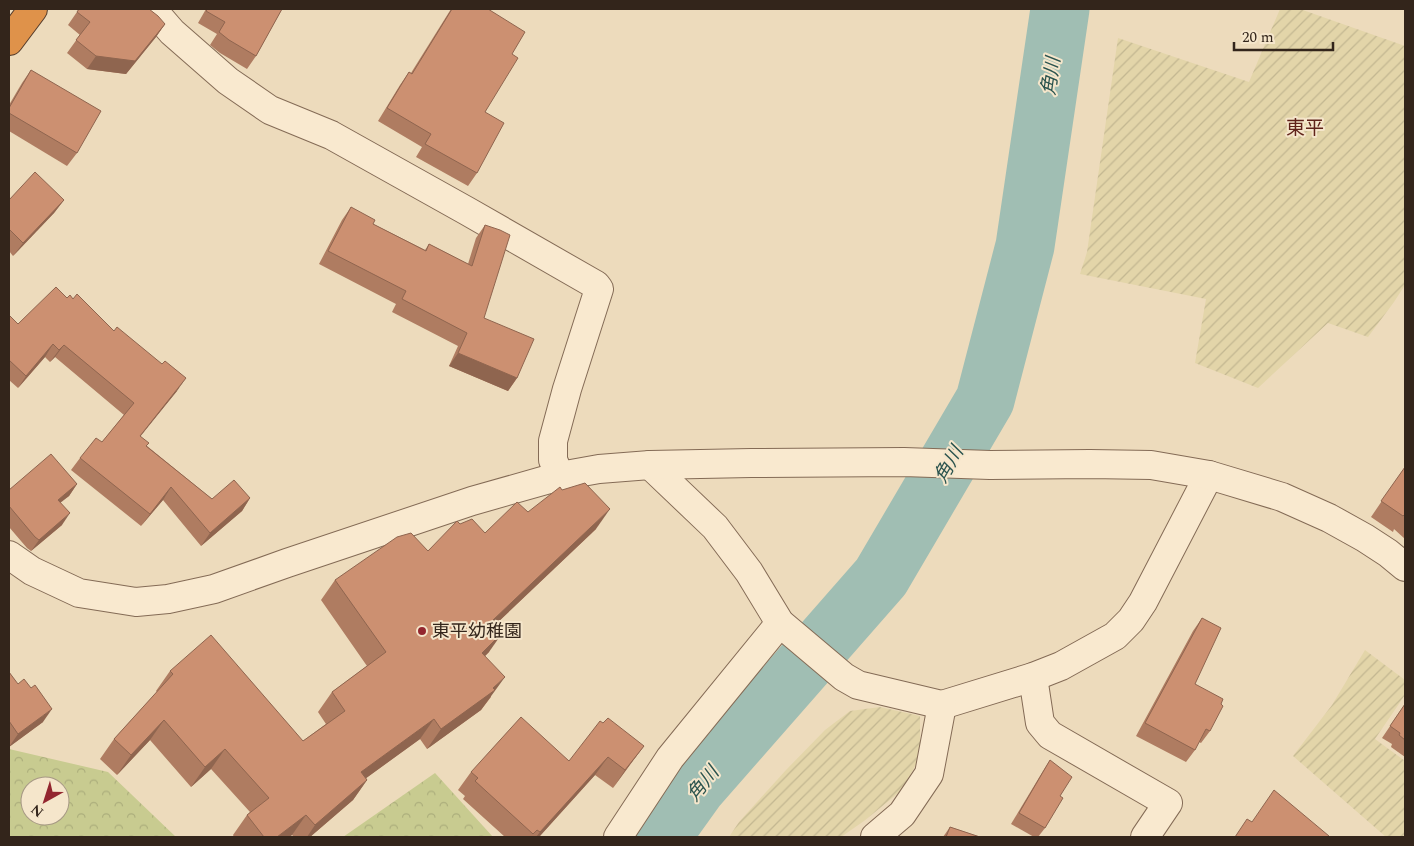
<svg xmlns="http://www.w3.org/2000/svg" width="1414" height="846" font-family="Spectral,'Noto Sans JP',serif">
<style>
.farmland{fill:url(#farmland-furrows)}
.forest{fill:url(#forest-crowns);fill-rule:evenodd}
.lines{fill:none;stroke-linecap:round;stroke-linejoin:round}
.river{stroke:#a0beb3;stroke-width:59}
.minor-casing{stroke:#846b56;stroke-width:30}
.highway-casing{stroke:#523a2a;stroke-width:30}
.minor{stroke:#f9e9cf;stroke-width:28}
.highway{stroke:#df924a;stroke-width:28}
.wall{fill:#af7c61}
.shaded-wall{fill:#8f654f}
.building{fill:#cc9071;stroke:#8f654f}
.poi-dot{fill:#93262f;stroke:#f5e6cb;stroke-width:2}
.labels{text-anchor:middle;stroke-width:4;stroke-linejoin:round;paint-order:stroke}
.poi-label{font-size:18px;fill:#33251b;stroke:#f5e6cb;text-anchor:start}
.water-label{font-size:19px;font-style:italic;fill:#2a534e;stroke:#f5e6cb}
.neighbourhood-label{font-size:19px;fill:#60231a;stroke:#f5e6cb}
</style>
<defs>
<pattern id="farmland-furrows" width="10" height="10" patternUnits="userSpaceOnUse" patternTransform="scale(1.25)"><rect width="10" height="10" fill="#e3d5a9"/><path d="M-1 1l2-2M0 10L10 0M9 11l2-2" fill="none" stroke="#c3b791"/></pattern>
<pattern id="forest-crowns" width="20" height="18" patternUnits="userSpaceOnUse" patternTransform="scale(1.25)"><rect width="20" height="18" fill="#c8cb90"/><path d="M2 6a3 3 0 1 1 6 0M12 15a3 3 0 1 1 6 0" fill="none" stroke="#acae7c"/></pattern>
</defs>
<rect width="100%" height="100%" fill="#eddbbc"/>
<g class="farmland">
<path d="M1280,9H1300L1405,46V285L1394,302L1368,337L1328,323L1258,388L1195,363L1206,299L1080,274L1087,252L1118,38L1249,82Z"/>
<path d="M1365,650L1405,680V695L1375,739L1405,761V837H1386L1293,756L1332,705Z"/>
<path d="M880,707L920,716V757L902,790L864,821L841,837H729L739,822L786,770L825,730L850,711Z"/>
</g>
<g class="forest">
<path d="M9,749L108,772L176,837H9ZM30,786H60V816H30Z"/>
<path d="M435,773L493,837H343Z"/>
</g>
<g class="lines">
<path class="river" d="M661,837L696,788L881,577L985,400L1025,246L1060,9"/>
<defs>
<g id="minor">
<path d="M152,9L172,32L228,81L270,110L331,135L467,211L596,285L599,289L567,389L553,441V460L560,476"/>
<path d="M650,465L715,527L749,572L780,623L844,677L858,685L942,705L1033,677L1061,666L1115,636L1131,620L1143,602L1209,475"/>
<path d="M9,555L32,571L79,593L136,602L168,599L214,589L287,563L472,501L560,476L599,469L650,465L751,463L904,462L990,465L1090,464L1151,465L1209,475L1282,497L1329,518L1365,538L1388,553L1405,567"/>
<path d="M1033,677L1040,723L1050,735L1168,803L1145,837"/>
<path d="M618,837L670,758L780,623"/>
<path d="M875,837L902,814L929,774L942,705"/>
</g>
<path id="highway" d="M9,41L33,9"/>
</defs>
<use href="#minor" class="minor-casing"/>
<use href="#highway" class="highway-casing"/>
<use href="#minor" class="minor"/>
<use href="#highway" class="highway"/>
</g>
<g class="wall">
<path d="M79,9L165,24L156,37L126,74L87,69L67,53L80,35L68,25Z"/>
<path d="M206,9H282L256,56L247,69L220,53L210,45L217,34L198,23Z"/>
<path d="M451,9H488L512,54L485,112L477,173L468,186L416,157L422,147L378,121L400,85L409,72L411,73Z"/>
<path d="M31,70L77,153L67,166L9,131V105L22,83Z"/>
<path d="M9,200H64L54,213L13,256L9,251Z"/>
<path d="M351,207L373,224L425,250L429,244L468,264L476,238L485,225L484,318L517,378L508,391L449,366L458,346L392,312L396,304L319,264L342,220Z"/>
<path d="M67,298L73,299L114,331L177,391L140,436L147,446L212,499L250,498L242,511L201,546L163,500L141,526L71,470L80,458L102,442L124,415L55,357L50,362L45,357L18,388L9,380V315L18,324Z"/>
<path d="M1405,467V539L1394,529L1393,532L1371,517Z"/>
<path d="M77,484L69,496L60,502L62,525L31,551L27,548L9,527V490Z"/>
<path d="M528,512L596,529L496,624L489,652L485,656L491,697L481,710L427,749L420,739L366,778L367,780L353,800L310,837H294L292,835L289,837H234L233,835L247,815L250,812L211,769L191,787L150,740L117,775L100,759L114,739L157,692L156,691L170,671L303,741L326,724L318,712L332,692L367,666L321,600L335,580L428,551L460,524L485,533Z"/>
<path d="M1202,618L1195,684L1210,731L1201,743L1199,742L1195,750L1186,762L1136,736L1193,631Z"/>
<path d="M9,672L43,722L9,747Z"/>
<path d="M1405,704V757L1391,747L1392,744L1382,738Z"/>
<path d="M644,746L613,788L595,775L539,837H505L463,799L465,796L458,790L471,772L569,761Z"/>
<path d="M1050,760L1060,796L1045,828L1038,837H1034L1011,824L1043,771Z"/>
<path d="M950,827L980,837H943Z"/>
</g>
<g class="shaded-wall">
<path d="M165,24L156,37L126,74L87,69L96,56Z"/>
<path d="M64,200L54,213L13,256L23,243Z"/>
<path d="M53,344L45,357L18,388L26,376Z"/>
<path d="M64,345L55,357L50,362L59,350Z"/>
<path d="M458,353L517,378L508,391L449,366Z"/>
<path d="M186,378L177,391L131,448L140,436Z"/>
<path d="M77,484L69,496L50,511L58,500Z"/>
<path d="M171,487L163,500L141,526L150,514Z"/>
<path d="M250,498L242,511L201,546L210,533Z"/>
<path d="M610,509L596,529L478,641L492,621Z"/>
<path d="M70,513L62,525L31,551L39,540Z"/>
<path d="M503,632L489,652L468,673L482,653Z"/>
<path d="M505,677L481,710L427,749L441,729L493,688Z"/>
<path d="M52,709L43,722L9,747L18,734Z"/>
<path d="M434,719L420,739L347,792L361,772Z"/>
<path d="M164,720L150,740L117,775L131,755Z"/>
<path d="M644,746L631,763L613,788L625,770Z"/>
<path d="M225,749L211,769L191,787L205,767Z"/>
<path d="M608,757L595,775L539,837H536L540,832Z"/>
<path d="M367,780L353,800L310,837H307L315,825Z"/>
<path d="M306,815L292,835L289,837H277Z"/>
</g>
<g class="building">
<path d="M79,9H149L158,16L165,24L135,61L96,56L76,40L90,22L77,12Z"/>
<path d="M208,9H282L256,56L229,40L219,32L225,22L206,11Z"/>
<path d="M452,9H488L525,32L512,54L518,58L485,112L504,123L477,173L425,144L431,134L387,108L409,72L412,74Z"/>
<path d="M31,70L101,111L77,153L9,113V108Z"/>
<path d="M35,172L64,200L23,243L9,229V216L10,215L9,214V200Z"/>
<path d="M351,207L375,220L373,224L426,251L429,244L472,266L485,225L500,230L510,235L484,318L534,339L517,378L458,353L467,333L402,299L406,291L328,251Z"/>
<path d="M56,287L67,298L70,295L73,299L77,294L114,331L117,327L162,364L165,361L186,378L140,436L149,443L146,446L212,499L234,480L250,498L210,533L171,487L150,514L80,458L96,438L102,442L134,403L64,345L59,350L53,344L26,376L9,360V315L18,324Z"/>
<path d="M51,454L77,484L58,500L70,513L39,540L35,537L9,506V490Z"/>
<path d="M1405,467V514L1403,516L1381,501Z"/>
<path d="M585,483L610,509L492,621L503,632L482,653L505,677L493,688L495,690L441,729L434,719L361,772L367,780L315,825L306,815L277,837H264L247,815L269,798L225,749L205,767L164,720L131,755L114,739L173,674L170,671L211,635L303,741L345,711L332,692L386,652L335,580L397,537L411,533L428,551L457,521L460,524L472,519L485,533L517,502L528,512L560,487L562,490Z"/>
<path d="M1202,618L1221,628L1195,684L1223,699L1221,704L1223,706L1210,731L1206,729L1195,750L1145,723Z"/>
<path d="M9,672L18,684L24,679L31,688L35,685L52,709L18,734L9,721Z"/>
<path d="M1405,704V740L1399,735L1400,733L1390,726Z"/>
<path d="M521,717L569,761L600,721L603,723L608,718L644,746L625,770L608,757L540,832L537,830L533,834L475,781L478,778L471,772Z"/>
<path d="M1050,760L1072,777L1060,796L1063,798L1045,828L1019,813Z"/>
<path d="M1274,790L1329,836L1328,837H1235L1247,819L1252,822Z"/>
<path d="M950,827L980,837H946Z"/>
</g>
<circle class="poi-dot" cx="422" cy="631" r="5"/>
<g class="labels">
<g class="poi-label">
<text x="432" y="637">東平幼稚園</text>
</g>
<g class="water-label">
<text transform="translate(1050 76) rotate(-82)" y="7">角川</text>
<text transform="translate(948 464) rotate(-60)" y="7">角川</text>
<text transform="translate(702 783) rotate(-51)" y="7">角川</text>
</g>
<g class="neighbourhood-label">
<text x="1305" y="134">東平</text>
</g>
</g>
<rect width="1414" height="846" fill="none" stroke="#33251b" stroke-width="20"/>
<g transform="translate(45 801) rotate(219)"><circle r="24" fill="#f5e6cb" stroke="#a79985"/>
<path d="M0-4L9 19L0 12L-9 19Z" fill="#93262f"/>
<text y="-8" font-size="14" font-weight="bold" text-anchor="middle" fill="#33251b">N</text>
</g>
<path d="M1234 42v8h99v-8" fill="none" stroke="#33251b" stroke-width="2.5"/>
<text x="1242" y="42" font-size="15" fill="#33251b" stroke="#f5e6cb" stroke-width="4" paint-order="stroke">20 m</text>
</svg>
